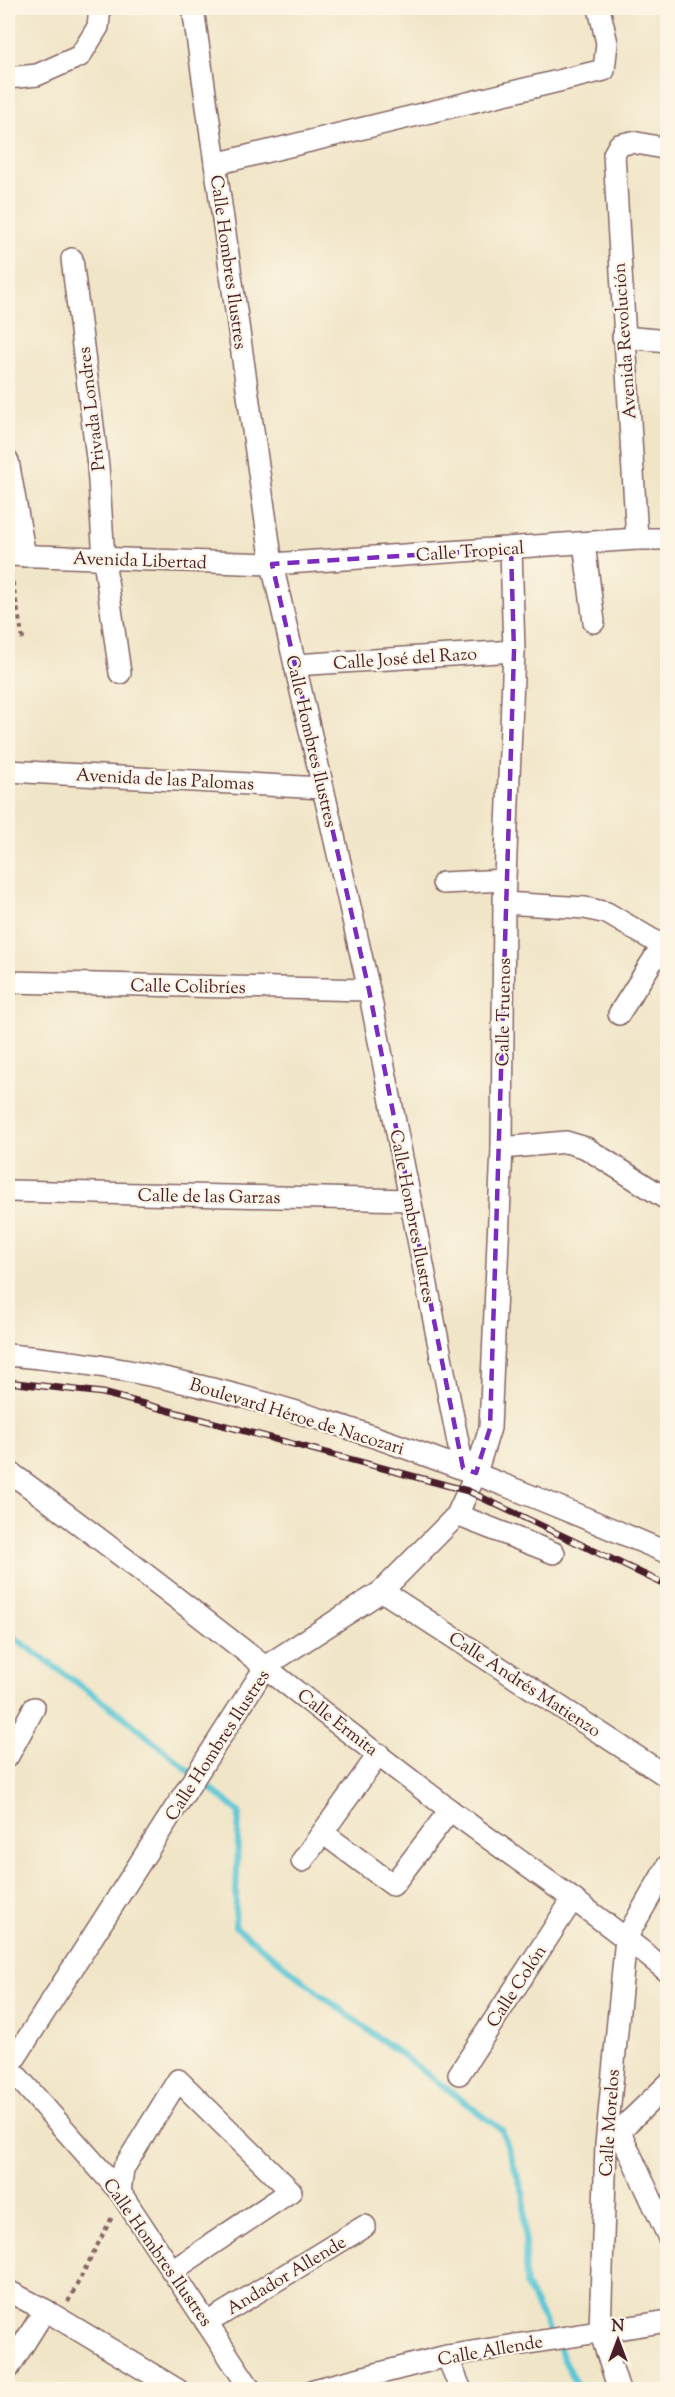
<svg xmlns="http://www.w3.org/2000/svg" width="675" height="2397" font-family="'Sorts Mill Goudy',serif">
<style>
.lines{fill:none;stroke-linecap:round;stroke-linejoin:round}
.stream{stroke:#5bc6d4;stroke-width:6}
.minor-casing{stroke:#846462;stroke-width:24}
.path{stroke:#846462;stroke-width:4;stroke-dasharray:4.5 4.5;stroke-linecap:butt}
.minor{stroke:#fff;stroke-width:21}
.rail-casing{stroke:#4a1f2b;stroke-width:7}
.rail{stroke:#fcf5e5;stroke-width:4.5;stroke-dasharray:14;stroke-linecap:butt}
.marked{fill:none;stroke:#7b2cbf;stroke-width:4.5;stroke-dasharray:12 8;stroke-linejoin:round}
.labels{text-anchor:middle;stroke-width:4.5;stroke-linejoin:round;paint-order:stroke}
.street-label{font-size:18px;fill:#4a1f2b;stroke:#fcf5e5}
</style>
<rect width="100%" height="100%" fill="#fcf5e5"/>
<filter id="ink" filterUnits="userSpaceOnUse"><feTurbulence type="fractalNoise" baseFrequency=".0167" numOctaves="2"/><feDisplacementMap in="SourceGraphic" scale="12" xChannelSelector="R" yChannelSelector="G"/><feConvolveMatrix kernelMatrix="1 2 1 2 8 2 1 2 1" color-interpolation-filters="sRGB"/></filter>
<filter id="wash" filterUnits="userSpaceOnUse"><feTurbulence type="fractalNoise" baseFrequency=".008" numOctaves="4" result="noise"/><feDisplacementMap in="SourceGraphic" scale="24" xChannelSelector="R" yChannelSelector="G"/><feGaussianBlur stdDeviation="1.35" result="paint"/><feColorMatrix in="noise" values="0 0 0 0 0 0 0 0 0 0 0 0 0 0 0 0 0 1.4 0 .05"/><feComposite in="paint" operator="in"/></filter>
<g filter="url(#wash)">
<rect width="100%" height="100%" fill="#f1e5c8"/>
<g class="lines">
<g class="stream">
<path d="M8,1633L124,1717L239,1812L235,1926L320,1994L502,2130L524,2196L526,2285L551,2335"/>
<path d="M556,2344L579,2390"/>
</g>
</g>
</g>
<g filter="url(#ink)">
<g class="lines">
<defs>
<g id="minor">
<path d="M193,8L272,564L369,990L463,1468"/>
<path d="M8,78L37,75L80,56L98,27L100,8"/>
<path d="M215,164L604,70L607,43L599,8"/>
<path d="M72,259L98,466L104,559L120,673"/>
<path d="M623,337L668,341"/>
<path d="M8,461L25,556"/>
<path d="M637,539L614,154L619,145L632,142L668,149"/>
<path d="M584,543L594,622"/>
<path d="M8,555L272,564L637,539H668"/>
<path d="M295,665L514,651"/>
<path d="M8,771L322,788"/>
<path d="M443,883L505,880"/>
<path d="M504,903L585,908L607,913L668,949"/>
<path d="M8,982L369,990"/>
<path d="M619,1014L662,946"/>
<path d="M502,1148L566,1142L586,1148L668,1200"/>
<path d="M8,1191L410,1200"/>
<path d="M8,1355C237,1373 457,1463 668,1553"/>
<path d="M8,1471C158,1580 302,1698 450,1810C522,1864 598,1914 668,1972"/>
<path d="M457,1515L554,1553"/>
<path d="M382,1591L668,1777"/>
<path d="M8,1756L34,1708"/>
<path d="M323,1833L393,1885L450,1810"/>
<path d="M302,1861L379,1754"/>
<path d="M8,2066L120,2192L251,2390"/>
<path d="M8,2069L266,1666L382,1591L457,1515L476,1473L490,1428L502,1148L504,903L514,651L511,549"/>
<path d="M459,2074L573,1899"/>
<path d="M620,2132L668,2236"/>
<path d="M610,2140L668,2084"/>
<path d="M120,2192L123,2169L178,2080L291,2191L172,2271"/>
<path d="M8,2291L45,2310L178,2390"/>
<path d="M207,2323L365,2226"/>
<path d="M447,2356L461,2390"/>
<path d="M8,2369L45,2310"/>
<path d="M314,2390L447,2356L668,2321"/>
<path d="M619,2390L600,2331L606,2145L626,1938L668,1865"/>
</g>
</defs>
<use href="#minor" class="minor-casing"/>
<g class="path">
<path d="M11,573L23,640"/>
<path d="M68,2302L113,2215"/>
</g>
<use href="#minor" class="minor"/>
<defs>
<path id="rail" d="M8,1382L103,1393L468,1491L668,1586"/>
</defs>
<use href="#rail" class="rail-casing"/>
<use href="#rail" class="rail"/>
</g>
</g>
<path class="marked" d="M511,549L514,651L490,1428L476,1473L463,1468L369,990L272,564Z"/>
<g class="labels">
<g class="street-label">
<text transform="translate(229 262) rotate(82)" y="6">Calle Hombres Ilustres</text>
<text transform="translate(624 341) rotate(-94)" y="6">Avenida Revolución</text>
<text transform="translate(91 409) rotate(-97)" y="6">Privada Londres</text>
<text transform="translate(470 551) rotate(-4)" y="6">Calle Tropical</text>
<text transform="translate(140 560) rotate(2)" y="6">Avenida Libertad</text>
<text transform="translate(405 658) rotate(-4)" y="6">Calle José del Razo</text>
<text transform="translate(312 741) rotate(77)" y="6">Calle Hombres Ilustres</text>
<text transform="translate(165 779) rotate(3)" y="6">Avenida de las Palomas</text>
<text transform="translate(188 986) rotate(1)" y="6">Calle Colibríes</text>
<text transform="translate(503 1012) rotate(-89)" y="6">Calle Truenos</text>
<text transform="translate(209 1196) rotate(1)" y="6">Calle de las Garzas</text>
<text transform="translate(413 1216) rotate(79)" y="6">Calle Hombres Ilustres</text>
<text transform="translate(297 1416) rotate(17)" y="6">Boulevard Héroe de Nacozari</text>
<text transform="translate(525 1684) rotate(33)" y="6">Calle Andrés Matienzo</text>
<text transform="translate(338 1722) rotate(38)" y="6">Calle Ermita</text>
<text transform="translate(217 1745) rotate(-57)" y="6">Calle Hombres Ilustres</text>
<text transform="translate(516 1986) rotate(-57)" y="6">Calle Colón</text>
<text transform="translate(609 2123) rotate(-86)" y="6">Calle Morelos</text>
<text transform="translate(158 2252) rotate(55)" y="6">Calle Hombres Ilustres</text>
<text transform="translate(286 2275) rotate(-31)" y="6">Andador Allende</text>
<text transform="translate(490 2350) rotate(-10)" y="6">Calle Allende</text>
</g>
</g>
<rect width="675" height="2397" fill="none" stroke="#fcf5e5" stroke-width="30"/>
<g transform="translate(618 2340)" stroke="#fcf5e5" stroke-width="4.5" paint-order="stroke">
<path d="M0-4.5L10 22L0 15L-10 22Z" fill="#4a1f2b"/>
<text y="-9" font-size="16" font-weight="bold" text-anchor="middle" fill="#4a1f2b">N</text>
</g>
</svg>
